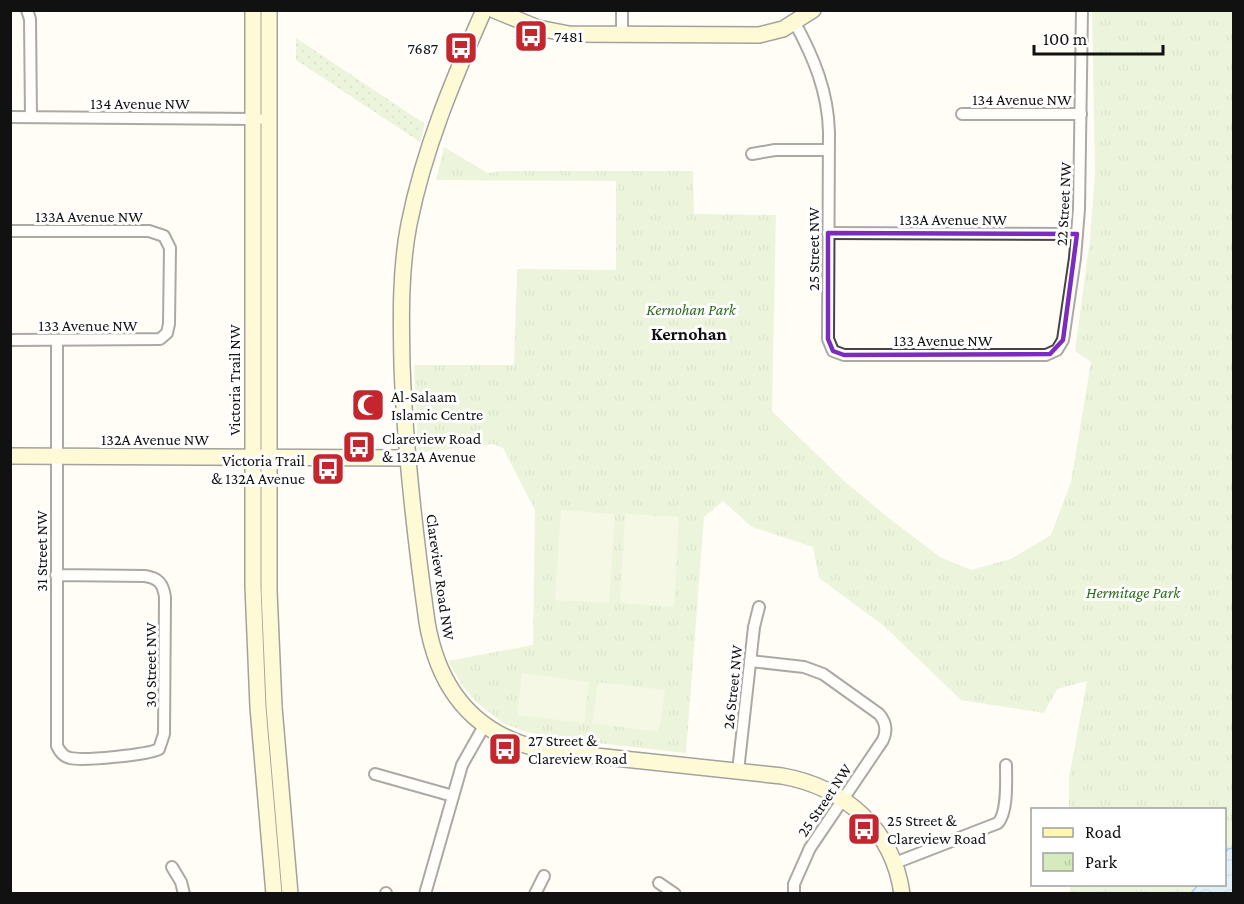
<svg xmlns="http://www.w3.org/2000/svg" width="1244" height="904" font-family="'Crimson Pro',serif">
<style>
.grass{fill:url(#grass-dots)}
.park{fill:url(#park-tufts)}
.pitch{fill:#e6f2cf}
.water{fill:url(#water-waves);stroke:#3f96cf;stroke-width:1.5}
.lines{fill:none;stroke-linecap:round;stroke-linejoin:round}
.street-casing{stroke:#444;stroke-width:14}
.secondary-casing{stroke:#333;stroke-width:18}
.street{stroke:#fff;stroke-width:10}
.secondary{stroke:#fff6b0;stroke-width:15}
.marked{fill:none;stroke:#7b2cbf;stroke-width:4.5;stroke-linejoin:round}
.labels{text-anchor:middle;stroke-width:6;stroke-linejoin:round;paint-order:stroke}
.poi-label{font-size:16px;fill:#111;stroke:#fff;text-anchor:start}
.street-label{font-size:16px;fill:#111;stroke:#fff}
.park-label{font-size:16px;font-style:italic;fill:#2f6b1f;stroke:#fff}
.neighbourhood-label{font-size:18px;font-weight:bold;fill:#111;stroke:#fff}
</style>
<defs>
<pattern id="grass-dots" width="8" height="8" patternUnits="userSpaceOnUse" patternTransform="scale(1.5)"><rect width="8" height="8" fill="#d5ebbd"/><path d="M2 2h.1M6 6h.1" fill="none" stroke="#b6c8a1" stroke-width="1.8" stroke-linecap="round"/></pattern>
<pattern id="park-tufts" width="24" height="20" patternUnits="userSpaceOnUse" patternTransform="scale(1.5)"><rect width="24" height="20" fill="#d5ebbd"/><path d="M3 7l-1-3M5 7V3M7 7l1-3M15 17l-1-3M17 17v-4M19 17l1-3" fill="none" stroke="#b6c8a1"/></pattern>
<pattern id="water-waves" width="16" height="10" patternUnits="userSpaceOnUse" patternTransform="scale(1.5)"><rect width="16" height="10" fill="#b9e0f7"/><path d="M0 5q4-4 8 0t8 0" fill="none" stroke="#9ebfd3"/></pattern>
</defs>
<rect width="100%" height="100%" fill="#fffdf5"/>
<path class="grass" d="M296,38L425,124L420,142L296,60Z"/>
<path class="park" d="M1092,11H1233V893H1070V885L1224,884V810L1069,809V778L1087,681L1057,689L1044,713L961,700L884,626L819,578L813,547L752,527L723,501L704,517L686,753L561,739L527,732L503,723L476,702L462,685L448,661L533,645L535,510L503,448L493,444L418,453L414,365H514L517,269L616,270V181L436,180L444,147L488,173L502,171H693L694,214L776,215L772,411L843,480L890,519L940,557L971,570L1011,559L1051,535L1071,482L1091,362L1075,351L1090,239L1095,173Z"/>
<g class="pitch">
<path d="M561,510L615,514L609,603L555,600Z"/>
<path d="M625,514L679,517L674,607L620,603Z"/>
<path d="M522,673L589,682L584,723L517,715Z"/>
<path d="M598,682L665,690L659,732L592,723Z"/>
</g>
<path class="water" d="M1233,848V893H1191L1198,885L1224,884L1225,853L1228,849Z"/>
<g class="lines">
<defs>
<g id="street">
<path d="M27,10L30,19L31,117"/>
<path d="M622,10V35"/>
<path d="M795,23C814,58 828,92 829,132L828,339L833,351L844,355H1046L1057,350L1063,340L1075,258L1079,209L1082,10"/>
<path d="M962,114H1081"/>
<path d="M10,117L259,119"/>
<path d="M752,154L775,150H828"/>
<path d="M10,231H149L164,236L170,248L169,324L167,333L160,339L10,340"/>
<path d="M828,233L1077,234"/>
<path d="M56,575L145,576C158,578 163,583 165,597L164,734L159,749C147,755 84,761 70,758C64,757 60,752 57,746V340"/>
<path d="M750,661L804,667L823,674L879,714C886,722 887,731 883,740L810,848L794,884V894"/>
<path d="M738,771L754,627L759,607"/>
<path d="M375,774L453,796"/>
<path d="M895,863L998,823C1008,812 1006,780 1006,765"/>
<path d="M172,867L181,882L184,894"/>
<path d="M659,883L675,894"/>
<path d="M386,893V894"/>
<path d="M425,894L462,765L484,726"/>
<path d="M535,894L544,876"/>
</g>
<g id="secondary">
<path d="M253,10V586L258,707L274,894"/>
<path d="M269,10V591L274,707L290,894"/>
<path d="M484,10C453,80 424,149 409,224C400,270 401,318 402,365C405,451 415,536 427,622C439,693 478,738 549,751L782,776C844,787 893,829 902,894"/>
<path d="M494,10L538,28L569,34L759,35L783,29L813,10"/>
<path d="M10,456L407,458"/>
</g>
</defs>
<use href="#street" class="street-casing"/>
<use href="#secondary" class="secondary-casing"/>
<use href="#street" class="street"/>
<use href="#secondary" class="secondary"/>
</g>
<path d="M0 0H1244V904H0ZM828,233L1077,234L1063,340L1050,354L844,355L833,351L828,339Z" fill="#fffdf5" fill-opacity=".55" fill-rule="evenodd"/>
<path class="marked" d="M828,233L1077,234L1063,340L1050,354L844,355L833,351L828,339Z"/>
<defs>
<symbol id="bus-square" viewBox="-11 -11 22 22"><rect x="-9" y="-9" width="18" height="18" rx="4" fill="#c4262e" stroke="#fff"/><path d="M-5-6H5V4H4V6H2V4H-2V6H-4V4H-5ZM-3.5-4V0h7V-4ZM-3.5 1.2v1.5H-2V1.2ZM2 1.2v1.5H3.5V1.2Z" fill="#fff"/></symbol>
<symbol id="mosque-square" viewBox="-11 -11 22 22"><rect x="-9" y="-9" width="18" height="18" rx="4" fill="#c4262e" stroke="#fff"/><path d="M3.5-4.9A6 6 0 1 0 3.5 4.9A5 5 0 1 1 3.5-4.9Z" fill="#fff"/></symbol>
</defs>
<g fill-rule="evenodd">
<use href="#bus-square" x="512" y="17" width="38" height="38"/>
<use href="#bus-square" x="442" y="29" width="38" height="38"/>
<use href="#mosque-square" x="349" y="386" width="38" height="38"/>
<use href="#bus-square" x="340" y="428" width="38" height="38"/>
<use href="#bus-square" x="309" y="450" width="38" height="38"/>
<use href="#bus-square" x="486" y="730" width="38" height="38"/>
<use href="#bus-square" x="845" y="810" width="38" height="38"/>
</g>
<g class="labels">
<g class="poi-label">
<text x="554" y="42">7481</text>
<text x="438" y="54" text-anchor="end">7687</text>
<text x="391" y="402">Al-Salaam<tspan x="391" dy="18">Islamic Centre</tspan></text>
<text x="382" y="444">Clareview Road<tspan x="382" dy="18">&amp; 132A Avenue</tspan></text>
<text x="305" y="466" text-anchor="end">Victoria Trail<tspan x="305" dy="18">&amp; 132A Avenue</tspan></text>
<text x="528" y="746">27 Street &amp;<tspan x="528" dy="18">Clareview Road</tspan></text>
<text x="887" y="826">25 Street &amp;<tspan x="887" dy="18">Clareview Road</tspan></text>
</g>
<g class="street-label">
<text x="1022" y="105">134 Avenue NW</text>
<text x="140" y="109">134 Avenue NW</text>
<text transform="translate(1063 204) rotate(-87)" y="6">22 Street NW</text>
<text x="89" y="222">133A Avenue NW</text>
<text x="953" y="225">133A Avenue NW</text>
<text transform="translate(813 249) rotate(-90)" y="6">25 Street NW</text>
<text x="88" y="331">133 Avenue NW</text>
<text x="943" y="346">133 Avenue NW</text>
<text transform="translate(234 380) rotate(-90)" y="6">Victoria Trail NW</text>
<text x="155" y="445">132A Avenue NW</text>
<text transform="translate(41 551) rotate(-90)" y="6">31 Street NW</text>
<text transform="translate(441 577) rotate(82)" y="6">Clareview Road NW</text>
<text transform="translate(150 665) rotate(-90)" y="6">30 Street NW</text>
<text transform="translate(732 687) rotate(-84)" y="6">26 Street NW</text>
<text transform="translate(824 800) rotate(-56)" y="6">25 Street NW</text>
</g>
<g class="park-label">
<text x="691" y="315">Kernohan Park</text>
<text x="1133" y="598">Hermitage Park</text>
</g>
<g class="neighbourhood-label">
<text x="689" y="340">Kernohan</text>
</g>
</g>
<rect width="1244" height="904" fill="none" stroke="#111111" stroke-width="24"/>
<rect x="1031" y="808" width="195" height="78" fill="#ffffff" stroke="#a0a0a0" stroke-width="1.5"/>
<rect x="1043" y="828" width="30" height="9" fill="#fff6b0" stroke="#a0a0a0" stroke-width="1.5"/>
<text x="1085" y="838" font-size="18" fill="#111111">Road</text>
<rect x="1043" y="853" width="30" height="18" fill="url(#park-tufts)" stroke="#a0a0a0" stroke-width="1.5"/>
<text x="1085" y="868" font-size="18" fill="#111111">Park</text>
<path d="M1034 45v9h129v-9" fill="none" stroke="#111111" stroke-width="3"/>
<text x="1043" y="45" font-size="18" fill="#111111" stroke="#ffffff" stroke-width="4.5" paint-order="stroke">100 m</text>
</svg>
